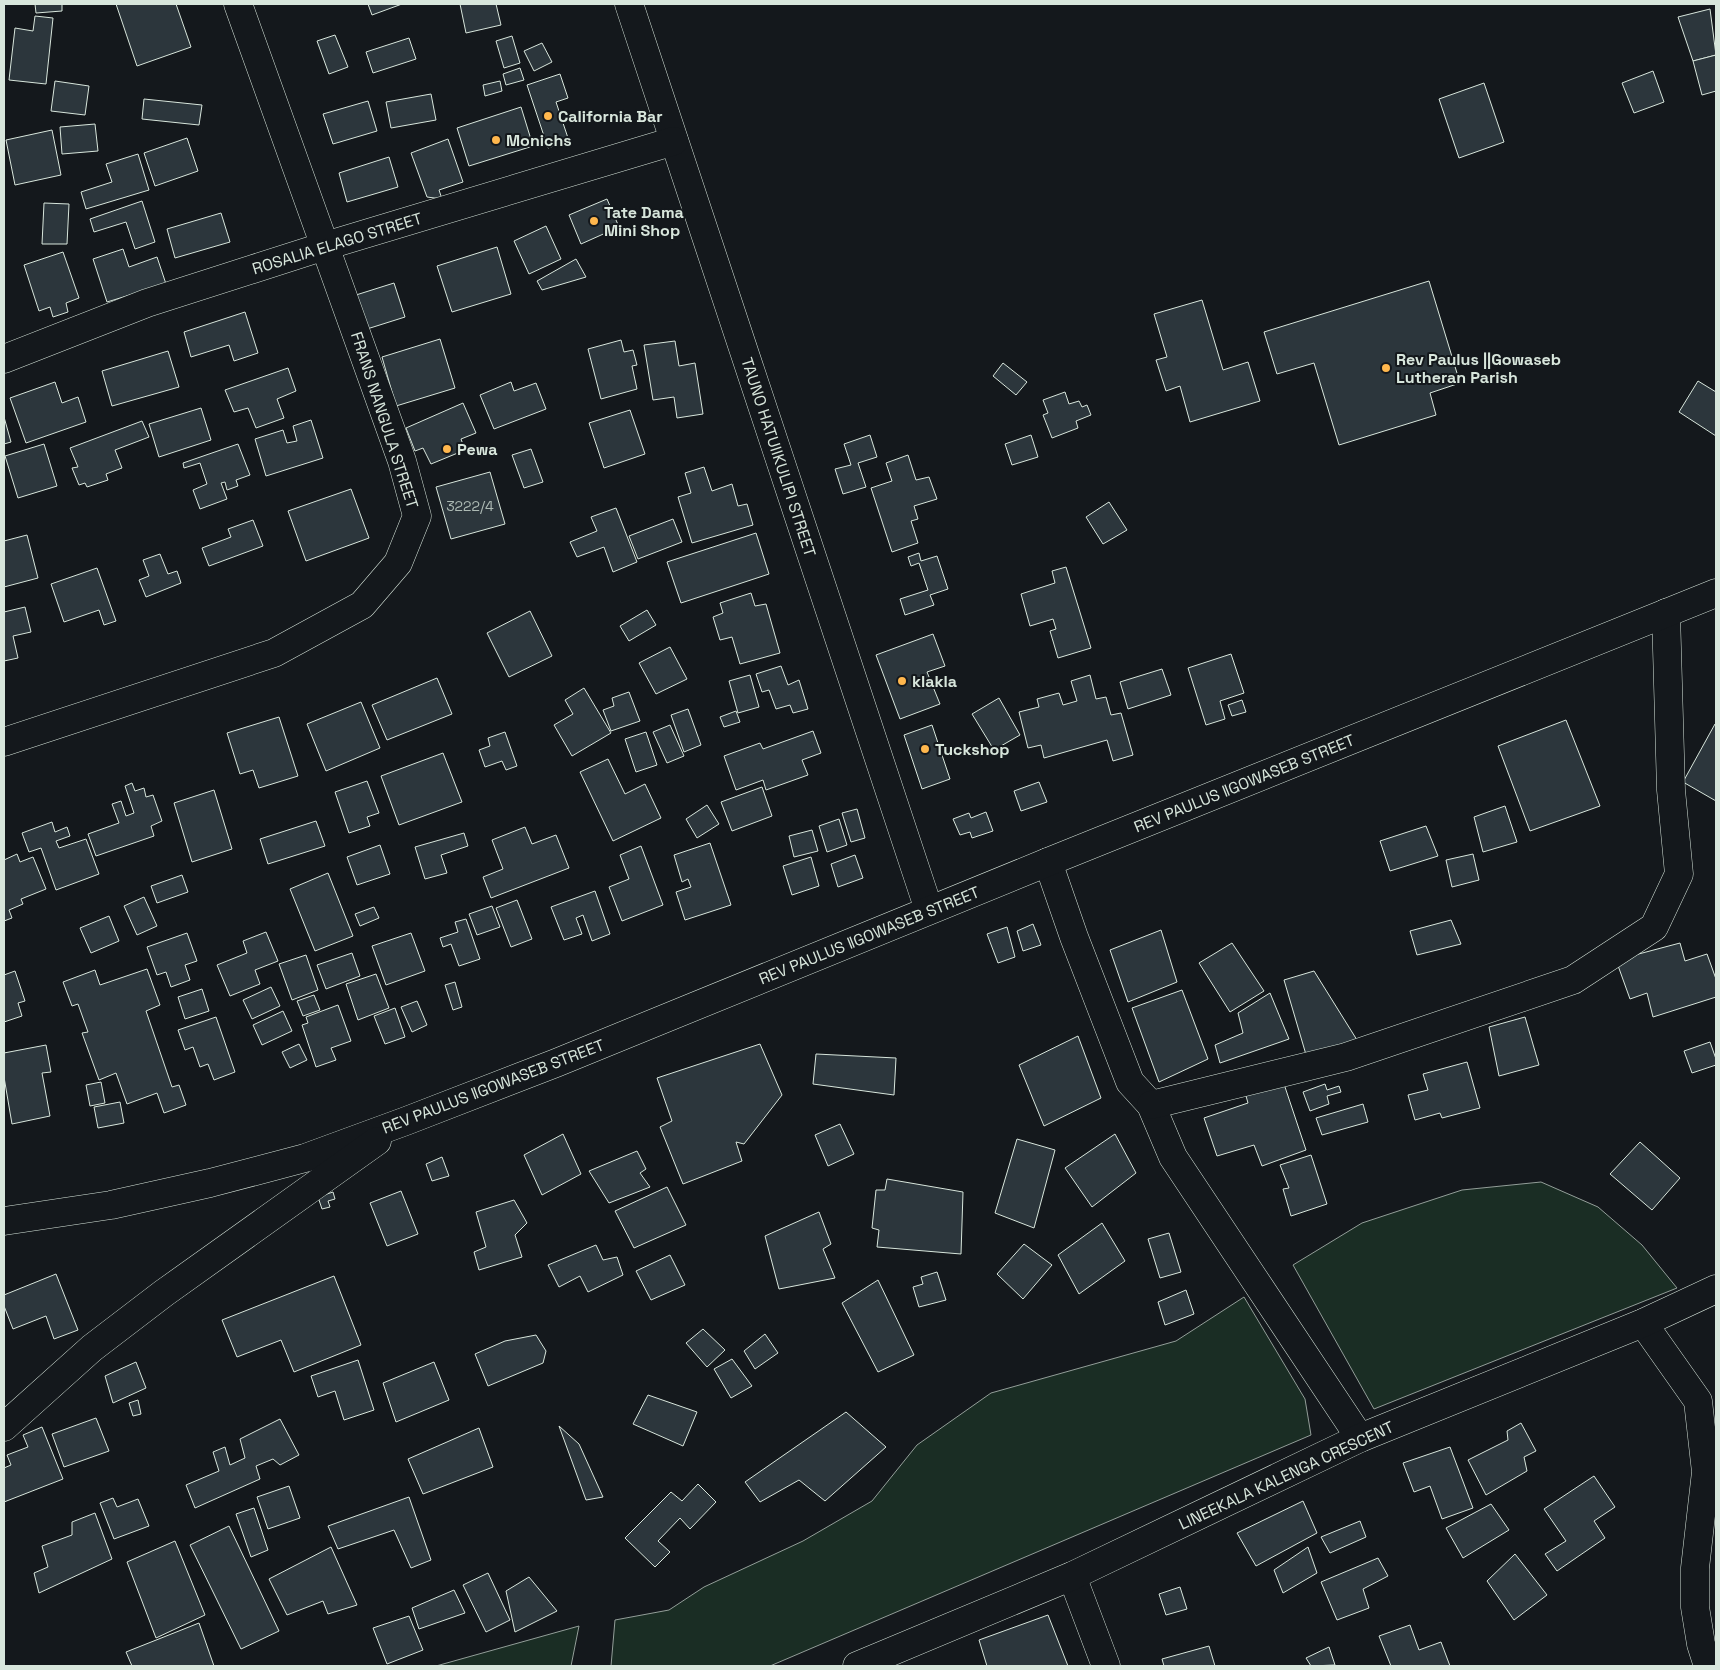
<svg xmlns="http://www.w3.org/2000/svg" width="1720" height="1670" font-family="'Space Grotesk',sans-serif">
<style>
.green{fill:#1a2d24;stroke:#939e99}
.building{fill:#2c363c;stroke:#d8e6dc}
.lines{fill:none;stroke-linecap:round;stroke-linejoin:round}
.minor-casing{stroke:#d8e6dc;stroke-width:29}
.minor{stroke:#14181c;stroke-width:28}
.poi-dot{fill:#ffb74d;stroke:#14181c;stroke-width:2}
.labels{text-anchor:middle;stroke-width:4;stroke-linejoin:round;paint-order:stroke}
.number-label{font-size:14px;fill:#adbab4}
.poi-label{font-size:16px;font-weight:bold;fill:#d8e6dc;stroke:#14181c;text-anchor:start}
.street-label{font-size:16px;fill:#d8e6dc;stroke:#14181c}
</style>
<rect width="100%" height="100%" fill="#14181c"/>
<g class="green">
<path d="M1541,1182L1598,1207L1642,1245L1677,1288L1374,1409L1293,1265L1362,1223L1462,1190Z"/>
<path d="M1244,1297L1305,1399L1311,1435L770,1666H611L615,1620L669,1610L704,1587L803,1541L872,1501L917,1445L991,1393L1176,1341Z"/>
<path d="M579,1626L571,1666H436Z"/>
</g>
<g class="building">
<path d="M35,4H62V11L36,13Z"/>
<path d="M116,4H176L191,47L137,66Z"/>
<path d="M368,4H402L372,15Z"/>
<path d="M460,4H496L501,25L466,33Z"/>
<path d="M1710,9L1716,55L1693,61L1678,17Z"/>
<path d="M35,16L53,18L46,84L9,80L15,28L33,31Z"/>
<path d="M335,35L348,67L329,74L317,41Z"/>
<path d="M512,36L520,63L504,68L496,41Z"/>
<path d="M409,38L416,59L373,73L366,52Z"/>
<path d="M542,43L552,62L534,71L524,51Z"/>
<path d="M1716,55V91L1702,95L1693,61Z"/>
<path d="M520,68L524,80L506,85L503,74Z"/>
<path d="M1653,71L1664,102L1634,113L1622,83Z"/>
<path d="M560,74L568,98L556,102L569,141L548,148L527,85Z"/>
<path d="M55,81L89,86L85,115L51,111Z"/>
<path d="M500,81L502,91L485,96L483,85Z"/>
<path d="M1484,83L1504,142L1459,158L1439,99Z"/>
<path d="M431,94L436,120L391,128L386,102Z"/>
<path d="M144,99L202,105L199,125L142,119Z"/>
<path d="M368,101L377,131L333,144L323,114Z"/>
<path d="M521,107L533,146L469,166L457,128Z"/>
<path d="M95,124L98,151L62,154L60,127Z"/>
<path d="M52,130L61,175L15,185L6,140Z"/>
<path d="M187,138L198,171L155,186L144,153Z"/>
<path d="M448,139L463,182L439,190L442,199L427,197L411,153Z"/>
<path d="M138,154L149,190L86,209L81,192L112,182L106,164Z"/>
<path d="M389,157L398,187L347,202L339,173Z"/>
<path d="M607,199L619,227L581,244L569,215Z"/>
<path d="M142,201L155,242L135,249L126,222L94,232L90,219Z"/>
<path d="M44,203L69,204L67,244H42Z"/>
<path d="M221,213L230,242L175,258L167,229Z"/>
<path d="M546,226L561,259L529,274L514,241Z"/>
<path d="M497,247L511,294L452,312L437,266Z"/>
<path d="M123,249L129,267L157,257L166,284L107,302L93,259Z"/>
<path d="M63,252L79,298L66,303L68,312L53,317L50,307L39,311L24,265Z"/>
<path d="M576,259L586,277L542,290L537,281Z"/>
<path d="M1429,281L1460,383L1430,393L1436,415L1339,445L1314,363L1277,374L1264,332Z"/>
<path d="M394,283L405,317L367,329L356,295Z"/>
<path d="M1202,300L1223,370L1248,362L1260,401L1190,422L1180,386L1166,391L1156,360L1167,357L1154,314Z"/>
<path d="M245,312L258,353L234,361L229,345L191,357L184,332Z"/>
<path d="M440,339L455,388L396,406L382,357Z"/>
<path d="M621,340L624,352L633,350L637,365L632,366L637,389L601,399L588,349Z"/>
<path d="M675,341L679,366L695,363L703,414L677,418L674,397L653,400L644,345Z"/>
<path d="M168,351L179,387L112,406L102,371Z"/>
<path d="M1003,363L1027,382L1016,395L993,376Z"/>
<path d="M288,368L296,391L277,399L284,418L256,428L248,408L234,412L225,390Z"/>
<path d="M1698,381L1716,392V436L1679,412Z"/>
<path d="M55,382L62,403L78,397L86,422L26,443L10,398Z"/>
<path d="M511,382L514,391L536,383L546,409L494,429L480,395Z"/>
<path d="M1065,392L1069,404L1079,401L1082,407L1087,405L1091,415L1076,421L1078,428L1052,438L1043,415L1048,413L1043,400Z"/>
<path d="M463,403L476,433L461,439L465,450L431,464L423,448L415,451L406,428Z"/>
<path d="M201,408L211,440L159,457L149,424Z"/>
<path d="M630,410L645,454L604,468L589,423Z"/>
<path d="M4,417L11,442L4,444Z"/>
<path d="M311,420L323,458L266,476L255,439L283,430L287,443L297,441L293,426Z"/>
<path d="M142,421L149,437L115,450L122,468L106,474L108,480L87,487L85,483L79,485L72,468L78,467L70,448Z"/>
<path d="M870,435L877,457L858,463L866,487L843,494L835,469L851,465L844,444Z"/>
<path d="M1031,435L1038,457L1012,465L1005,444Z"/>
<path d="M44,444L57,486L18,498L5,456Z"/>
<path d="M238,444L250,475L236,480L238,486L227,490L225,482L221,483L227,499L200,509L193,490L207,484L200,463L184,468L183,463Z"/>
<path d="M531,449L543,482L524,488L512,455Z"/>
<path d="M908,455L916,480L929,477L937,499L914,506L918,519L911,521L918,543L892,552L871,488L892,481L886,463Z"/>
<path d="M704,467L712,491L732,484L738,506L747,504L753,525L692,543L678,497L691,493L685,473Z"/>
<path d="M490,472L505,524L451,539L436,487Z"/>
<path d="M351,489L369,538L306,561L288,511Z"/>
<path d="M1109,502L1127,530L1103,544L1086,517Z"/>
<path d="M616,508L637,562L613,572L604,547L577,557L570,542L597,531L591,517Z"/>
<path d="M673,519L682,542L638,559L629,536Z"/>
<path d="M253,520L263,546L209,566L202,548L231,537L228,529Z"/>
<path d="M756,533L769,574L681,603L667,562Z"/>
<path d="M27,535L38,578L4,587V541Z"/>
<path d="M919,553L921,561L937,556L948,589L930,595L934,605L905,615L900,599L928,590L919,563L911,566L908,557Z"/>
<path d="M160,554L168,574L177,571L181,583L146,597L139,580L149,576L143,560Z"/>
<path d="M1066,567L1091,648L1058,658L1050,631L1056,629L1053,619L1030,626L1021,594L1055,583L1052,571Z"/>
<path d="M97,568L116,621L104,625L99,610L64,622L51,584Z"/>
<path d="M751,593L755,606L766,604L780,653L740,664L732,637L720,640L713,617L723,613L720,603Z"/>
<path d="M25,607L31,632L13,636L18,658L4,661V612Z"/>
<path d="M647,610L656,625L629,641L620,626Z"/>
<path d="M530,611L552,656L509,677L487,633Z"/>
<path d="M933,634L945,666L927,672L940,704L900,719L876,655Z"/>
<path d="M670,647L687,679L656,694L639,663Z"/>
<path d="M1231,654L1244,693L1220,701L1225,719L1206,725L1188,668Z"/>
<path d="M781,666L788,685L799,680L808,709L793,713L790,705L776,709L769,690L762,692L756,674Z"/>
<path d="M1162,669L1171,695L1128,709L1120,682Z"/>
<path d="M750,675L759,707L738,713L729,681Z"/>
<path d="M1090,675L1096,699L1106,697L1111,715L1121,713L1133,755L1113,761L1107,740L1044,758L1041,745L1028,748L1019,712L1039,707L1037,699L1059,693L1063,705L1077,701L1071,681Z"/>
<path d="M437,678L452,714L387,740L372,705Z"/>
<path d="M584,688L611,733L572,756L554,725L573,714L565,700Z"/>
<path d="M629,692L640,721L611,731L603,710L614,706L612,698Z"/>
<path d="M999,698L1020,735L994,750L972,714Z"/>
<path d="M1242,700L1246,712L1232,716L1228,705Z"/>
<path d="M361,702L380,748L326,771L307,724Z"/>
<path d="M688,709L701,745L684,752L671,715Z"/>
<path d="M736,711L740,722L724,727L720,717Z"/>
<path d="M279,717L298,776L259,788L253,770L240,774L227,733Z"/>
<path d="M1566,720L1600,806L1530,831L1498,746Z"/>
<path d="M1715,724H1716V801L1683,782Z"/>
<path d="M670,725L684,756L667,763L653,732Z"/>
<path d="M932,725L950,779L922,789L904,735Z"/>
<path d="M813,731L821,753L802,760L808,775L766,790L763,780L736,790L724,756L760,743L763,749Z"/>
<path d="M505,732L517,766L506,770L502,761L485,767L479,750L490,746L488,738Z"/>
<path d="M646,732L657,765L636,772L625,739Z"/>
<path d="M443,753L462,802L399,825L381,776Z"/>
<path d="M608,759L625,794L645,784L661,818L613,841L580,772Z"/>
<path d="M367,781L379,813L367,817L370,826L349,833L335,792Z"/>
<path d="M1039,782L1047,802L1021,811L1014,791Z"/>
<path d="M132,783L135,791L144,788L146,797L153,795L162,821L151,826L154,836L96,856L88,834L119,823L112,804L121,801L126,816L134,813L125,786Z"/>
<path d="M762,787L772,816L732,831L721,802Z"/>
<path d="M214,790L232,849L192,862L174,803Z"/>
<path d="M707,805L719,824L697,838L686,819Z"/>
<path d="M1505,806L1517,842L1483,852L1474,817Z"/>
<path d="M857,809L865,838L851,842L842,813Z"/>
<path d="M986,812L993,831L972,838L970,832L960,835L953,819L969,813L971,818Z"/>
<path d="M839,819L847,845L827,852L819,826Z"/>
<path d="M316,821L325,846L268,864L260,839Z"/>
<path d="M52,822L55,832L67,827L70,836L56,841L59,848L86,839L99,874L56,890L41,848L29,852L22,833Z"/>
<path d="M1426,826L1438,856L1390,871L1380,841Z"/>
<path d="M525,827L532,844L556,835L569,868L491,898L483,877L503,869L492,840Z"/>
<path d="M812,830L818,851L794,857L789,836Z"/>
<path d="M464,833L468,846L441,855L447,873L425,879L415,847Z"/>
<path d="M710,843L731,905L685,920L676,892L691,887L688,879L682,882L674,855Z"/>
<path d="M380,845L390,874L357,885L347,857Z"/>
<path d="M641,846L663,905L622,921L609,887L629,879L620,855Z"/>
<path d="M17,854L20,862L33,857L46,889L21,899L23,904L9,910L12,918L4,921V860Z"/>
<path d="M1473,854L1479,880L1452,887L1446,860Z"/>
<path d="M855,855L863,878L838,887L831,864Z"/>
<path d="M811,857L819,886L792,895L783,866Z"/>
<path d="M328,873L353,936L315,951L290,889Z"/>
<path d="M182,875L188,892L157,903L151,886Z"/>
<path d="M595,891L610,934L592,941L583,915L576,918L582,934L564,940L551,907Z"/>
<path d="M144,897L157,926L137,935L124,906Z"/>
<path d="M517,900L532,939L511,947L496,908Z"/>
<path d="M492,906L500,927L477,935L469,914Z"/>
<path d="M374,907L379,918L360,926L355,914Z"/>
<path d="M109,916L119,941L91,953L80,928Z"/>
<path d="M466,919L480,959L459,966L451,944L443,947L440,938L458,932L455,922Z"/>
<path d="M1451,920L1461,944L1417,955L1410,931Z"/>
<path d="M1033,924L1041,945L1023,951L1017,931Z"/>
<path d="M1007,927L1015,957L998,963L987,934Z"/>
<path d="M1161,930L1177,982L1128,1002L1110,950Z"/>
<path d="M266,932L278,961L255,970L260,984L230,996L217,965L247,953L243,941Z"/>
<path d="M187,933L197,961L185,965L190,980L171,987L166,972L157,975L147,947Z"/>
<path d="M411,933L425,971L386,985L372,946Z"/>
<path d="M1232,943L1264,991L1230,1012L1199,963Z"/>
<path d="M1680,943L1685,961L1707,954L1716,979V997L1653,1017L1647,993L1630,999L1616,960Z"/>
<path d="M352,953L360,976L326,989L317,965Z"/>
<path d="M306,955L318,990L292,1000L279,964Z"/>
<path d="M147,969L160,1005L146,1011L172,1087L179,1085L186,1105L164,1113L157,1093L127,1104L116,1073L99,1080L82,1033L88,1032L78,1004L72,1006L63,982L95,970L100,985Z"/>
<path d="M15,971L25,1001L18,1003L22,1016L4,1022V975Z"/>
<path d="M1314,971L1357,1040L1307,1058L1284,980Z"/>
<path d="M376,974L389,1008L358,1020L346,984Z"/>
<path d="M455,982L462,1007L453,1010L445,985Z"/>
<path d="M271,987L280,1006L252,1019L243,1000Z"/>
<path d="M202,989L209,1011L185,1019L178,997Z"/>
<path d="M1182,990L1208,1059L1159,1082L1132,1008Z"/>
<path d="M1270,993L1289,1039L1220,1063L1215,1045L1243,1033L1238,1013Z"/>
<path d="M314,995L320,1010L303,1016L297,1001Z"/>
<path d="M417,1001L427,1025L412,1032L401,1007Z"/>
<path d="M338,1005L351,1041L331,1048L336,1060L316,1067L302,1025L308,1023L306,1017Z"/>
<path d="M395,1008L405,1037L385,1044L374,1016Z"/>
<path d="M283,1011L292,1031L262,1045L253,1025Z"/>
<path d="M216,1017L235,1072L214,1080L208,1064L200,1067L193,1047L185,1050L178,1030Z"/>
<path d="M1525,1017L1539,1065L1499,1076L1489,1027Z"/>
<path d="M1078,1036L1101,1098L1044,1126L1019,1065Z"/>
<path d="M1710,1042L1716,1059V1065L1692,1073L1684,1051Z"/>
<path d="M299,1044L307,1060L290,1068L282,1052Z"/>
<path d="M760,1044L782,1095L744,1144L736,1142L742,1161L683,1184L660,1127L672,1121L657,1078Z"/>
<path d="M46,1045L51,1072L42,1073L50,1116L12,1124L4,1077V1053Z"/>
<path d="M816,1054L896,1058L894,1095L813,1084Z"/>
<path d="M1467,1062L1480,1108L1442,1118L1440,1113L1415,1120L1408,1095L1428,1090L1423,1074Z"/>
<path d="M1282,1078L1306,1150L1262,1166L1254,1145L1217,1156L1204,1118L1248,1103L1244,1089Z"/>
<path d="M101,1082L105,1103L90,1106L86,1085Z"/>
<path d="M1325,1084L1327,1090L1339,1086L1341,1092L1327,1096L1329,1104L1310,1111L1303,1092Z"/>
<path d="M120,1102L124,1123L98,1128L94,1107Z"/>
<path d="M1363,1104L1368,1122L1322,1135L1316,1118Z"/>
<path d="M840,1124L854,1154L828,1166L815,1135Z"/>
<path d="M563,1134L581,1174L542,1195L524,1155Z"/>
<path d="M1115,1134L1136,1173L1092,1207L1065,1168Z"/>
<path d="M1017,1139L1055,1150L1034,1228L995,1213Z"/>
<path d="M1640,1142L1680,1178L1652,1210L1610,1174Z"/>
<path d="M637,1151L646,1169L640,1173L650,1187L609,1203L589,1171Z"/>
<path d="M1311,1155L1327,1204L1291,1216L1283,1189L1289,1188L1280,1165Z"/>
<path d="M442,1157L449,1176L432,1181L426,1164Z"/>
<path d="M887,1179L963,1192L961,1254L877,1247L879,1230L872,1228L876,1190H885Z"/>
<path d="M667,1187L686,1225L634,1248L615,1211Z"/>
<path d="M401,1191L418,1234L387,1246L370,1203Z"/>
<path d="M333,1192L335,1199L328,1201L330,1207L322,1209L318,1197Z"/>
<path d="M514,1200L527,1223L515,1235L522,1257L479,1270L474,1252L486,1247L476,1212Z"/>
<path d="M819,1212L831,1244L823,1249L835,1278L779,1289L765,1236Z"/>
<path d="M1102,1223L1125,1261L1079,1294L1058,1255Z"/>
<path d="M1169,1233L1181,1272L1160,1278L1148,1239Z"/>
<path d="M1024,1244L1052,1265L1023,1299L997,1274Z"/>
<path d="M596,1245L603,1260L617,1257L623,1275L588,1292L580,1276L559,1287L548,1265Z"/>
<path d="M670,1255L685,1285L651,1300L636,1271Z"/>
<path d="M937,1272L946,1300L919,1307L913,1287L923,1284L921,1277Z"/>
<path d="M56,1274L78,1330L54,1339L46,1316L13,1329L4,1306V1295Z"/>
<path d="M334,1276L361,1345L294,1372L281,1340L237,1357L222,1320Z"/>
<path d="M878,1280L914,1355L878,1372L842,1303Z"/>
<path d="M1186,1290L1194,1314L1165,1325L1158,1302Z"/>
<path d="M703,1329L725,1350L707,1367L686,1343Z"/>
<path d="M765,1334L778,1353L755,1369L744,1351Z"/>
<path d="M536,1335L546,1351L543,1363L488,1386L475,1354L505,1341Z"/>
<path d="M732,1359L752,1386L731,1398L714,1369Z"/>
<path d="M358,1360L374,1410L344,1420L335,1391L318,1397L311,1376Z"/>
<path d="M136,1362L146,1388L113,1403L105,1376Z"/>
<path d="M434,1362L449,1400L396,1422L383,1383Z"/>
<path d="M648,1395L697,1412L683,1446L633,1424Z"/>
<path d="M138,1400L141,1414L133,1416L129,1403Z"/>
<path d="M846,1412L886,1447L825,1501L799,1480L760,1502L745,1482Z"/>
<path d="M96,1418L109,1451L64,1467L52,1434Z"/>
<path d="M280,1419L299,1455L280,1465L273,1459L256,1466L260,1479L195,1508L186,1485L219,1471L213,1452L225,1447L230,1465L245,1458L240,1439Z"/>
<path d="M1521,1423L1536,1451L1524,1457L1527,1471L1486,1495L1468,1460L1508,1440L1507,1431Z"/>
<path d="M559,1426L579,1444L603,1497L586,1500Z"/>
<path d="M42,1427L63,1479L4,1502V1468L11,1465L7,1455L28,1447L23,1435Z"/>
<path d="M479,1428L493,1467L423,1494L408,1459Z"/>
<path d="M1450,1447L1473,1508L1442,1519L1430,1486L1414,1492L1403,1463Z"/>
<path d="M1594,1476L1615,1507L1594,1521L1605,1538L1557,1571L1545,1554L1566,1541L1544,1509Z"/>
<path d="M698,1484L716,1502L690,1529L680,1518L658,1541L670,1552L655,1567L625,1538L671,1492L682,1501Z"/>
<path d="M289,1486L300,1518L268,1529L257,1497Z"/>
<path d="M409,1497L431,1560L411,1568L394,1530L338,1549L328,1526Z"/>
<path d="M113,1498L117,1507L138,1499L149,1526L114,1539L100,1503Z"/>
<path d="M1303,1501L1317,1533L1256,1566L1237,1533Z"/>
<path d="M1491,1504L1509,1530L1463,1558L1446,1528Z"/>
<path d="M254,1508L268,1550L251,1557L236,1514Z"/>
<path d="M95,1513L112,1559L39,1593L34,1573L48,1567L42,1546L72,1535V1522Z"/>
<path d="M1360,1521L1366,1537L1330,1553L1321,1537Z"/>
<path d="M229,1526L279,1631L241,1649L190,1545Z"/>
<path d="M175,1541L205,1615L156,1638L127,1562Z"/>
<path d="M331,1547L357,1605L328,1614L323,1601L287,1615L269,1579Z"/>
<path d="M1308,1547L1317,1573L1283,1593L1274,1570Z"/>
<path d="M1515,1554L1547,1595L1514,1620L1487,1581Z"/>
<path d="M1378,1558L1388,1576L1363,1589L1369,1608L1337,1620L1321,1582Z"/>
<path d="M488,1573L510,1620L486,1632L463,1585Z"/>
<path d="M529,1577L557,1611L515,1632L506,1591Z"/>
<path d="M1180,1587L1187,1609L1166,1615L1159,1594Z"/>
<path d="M454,1590L465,1613L419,1629L412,1608Z"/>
<path d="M1048,1615L1068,1666H987L979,1640Z"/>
<path d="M409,1616L423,1650L387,1664L373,1628Z"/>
<path d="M199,1623L214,1666H132L126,1652Z"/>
<path d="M1410,1625L1419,1650L1441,1642L1450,1666H1391L1379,1636Z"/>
<path d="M1209,1646L1215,1666H1164L1162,1659Z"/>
<path d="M1329,1647L1335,1665L1311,1666L1306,1658Z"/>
</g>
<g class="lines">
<defs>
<g id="minor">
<path d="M629,4L929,910"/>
<path d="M4,359L147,303L325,246L674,141"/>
<path d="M4,742L274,653L362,605L398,563L417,516L402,461L238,4"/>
<path d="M1048,862L1074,937L1130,1082L1151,1105L1173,1157L1360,1438"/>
<path d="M1151,1105L1346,1057L1573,980L1654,927L1679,874L1671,790L1666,613"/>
<path d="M4,1221L111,1205L210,1183L305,1158L406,1121L556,1063L1048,862L1716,593"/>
<path d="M1643,1323L1698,1401L1706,1472L1695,1568V1607L1701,1644L1708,1666"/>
<path d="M4,1427L92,1348L164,1293L377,1141"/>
<path d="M1072,1576L1106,1666"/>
<path d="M857,1666L1072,1576L1360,1438L1643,1323L1716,1289"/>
</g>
</defs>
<use href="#minor" class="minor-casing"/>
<use href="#minor" class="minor"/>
</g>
<g class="poi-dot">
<circle cx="548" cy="116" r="5"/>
<circle cx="496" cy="140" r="5"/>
<circle cx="594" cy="221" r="5"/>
<circle cx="1386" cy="368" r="5"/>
<circle cx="447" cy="449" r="5"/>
<circle cx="902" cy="681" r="5"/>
<circle cx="925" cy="749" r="5"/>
</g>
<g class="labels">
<g class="number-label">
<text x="470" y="511">3222/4</text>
</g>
<g class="poi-label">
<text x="558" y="122">California Bar</text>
<text x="506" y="146">Monichs</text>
<text x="604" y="218">Tate Dama<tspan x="604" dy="18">Mini Shop</tspan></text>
<text x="1396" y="365">Rev Paulus ||Gowaseb<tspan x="1396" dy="18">Lutheran Parish</tspan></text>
<text x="457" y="455">Pewa</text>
<text x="912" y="687">klakla</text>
<text x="935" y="755">Tuckshop</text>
</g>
<g class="street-label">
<text transform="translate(337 243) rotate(-17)" y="6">ROSALIA ELAGO STREET</text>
<text transform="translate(385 420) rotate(72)" y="6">FRANS NANGULA STREET</text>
<text transform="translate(779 457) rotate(72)" y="6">TAUNO HATUIIKULIPI STREET</text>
<text transform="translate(1244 783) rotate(-22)" y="6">REV PAULUS ǁGOWASEB STREET</text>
<text transform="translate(869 935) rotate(-22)" y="6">REV PAULUS ǁGOWASEB STREET</text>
<text transform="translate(493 1086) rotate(-21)" y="6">REV PAULUS ǁGOWASEB STREET</text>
<text transform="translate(1286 1475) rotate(-25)" y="6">LINEEKALA KALENGA CRESCENT</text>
</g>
</g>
<rect width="1720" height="1670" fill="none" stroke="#d8e6dc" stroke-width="10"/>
</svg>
